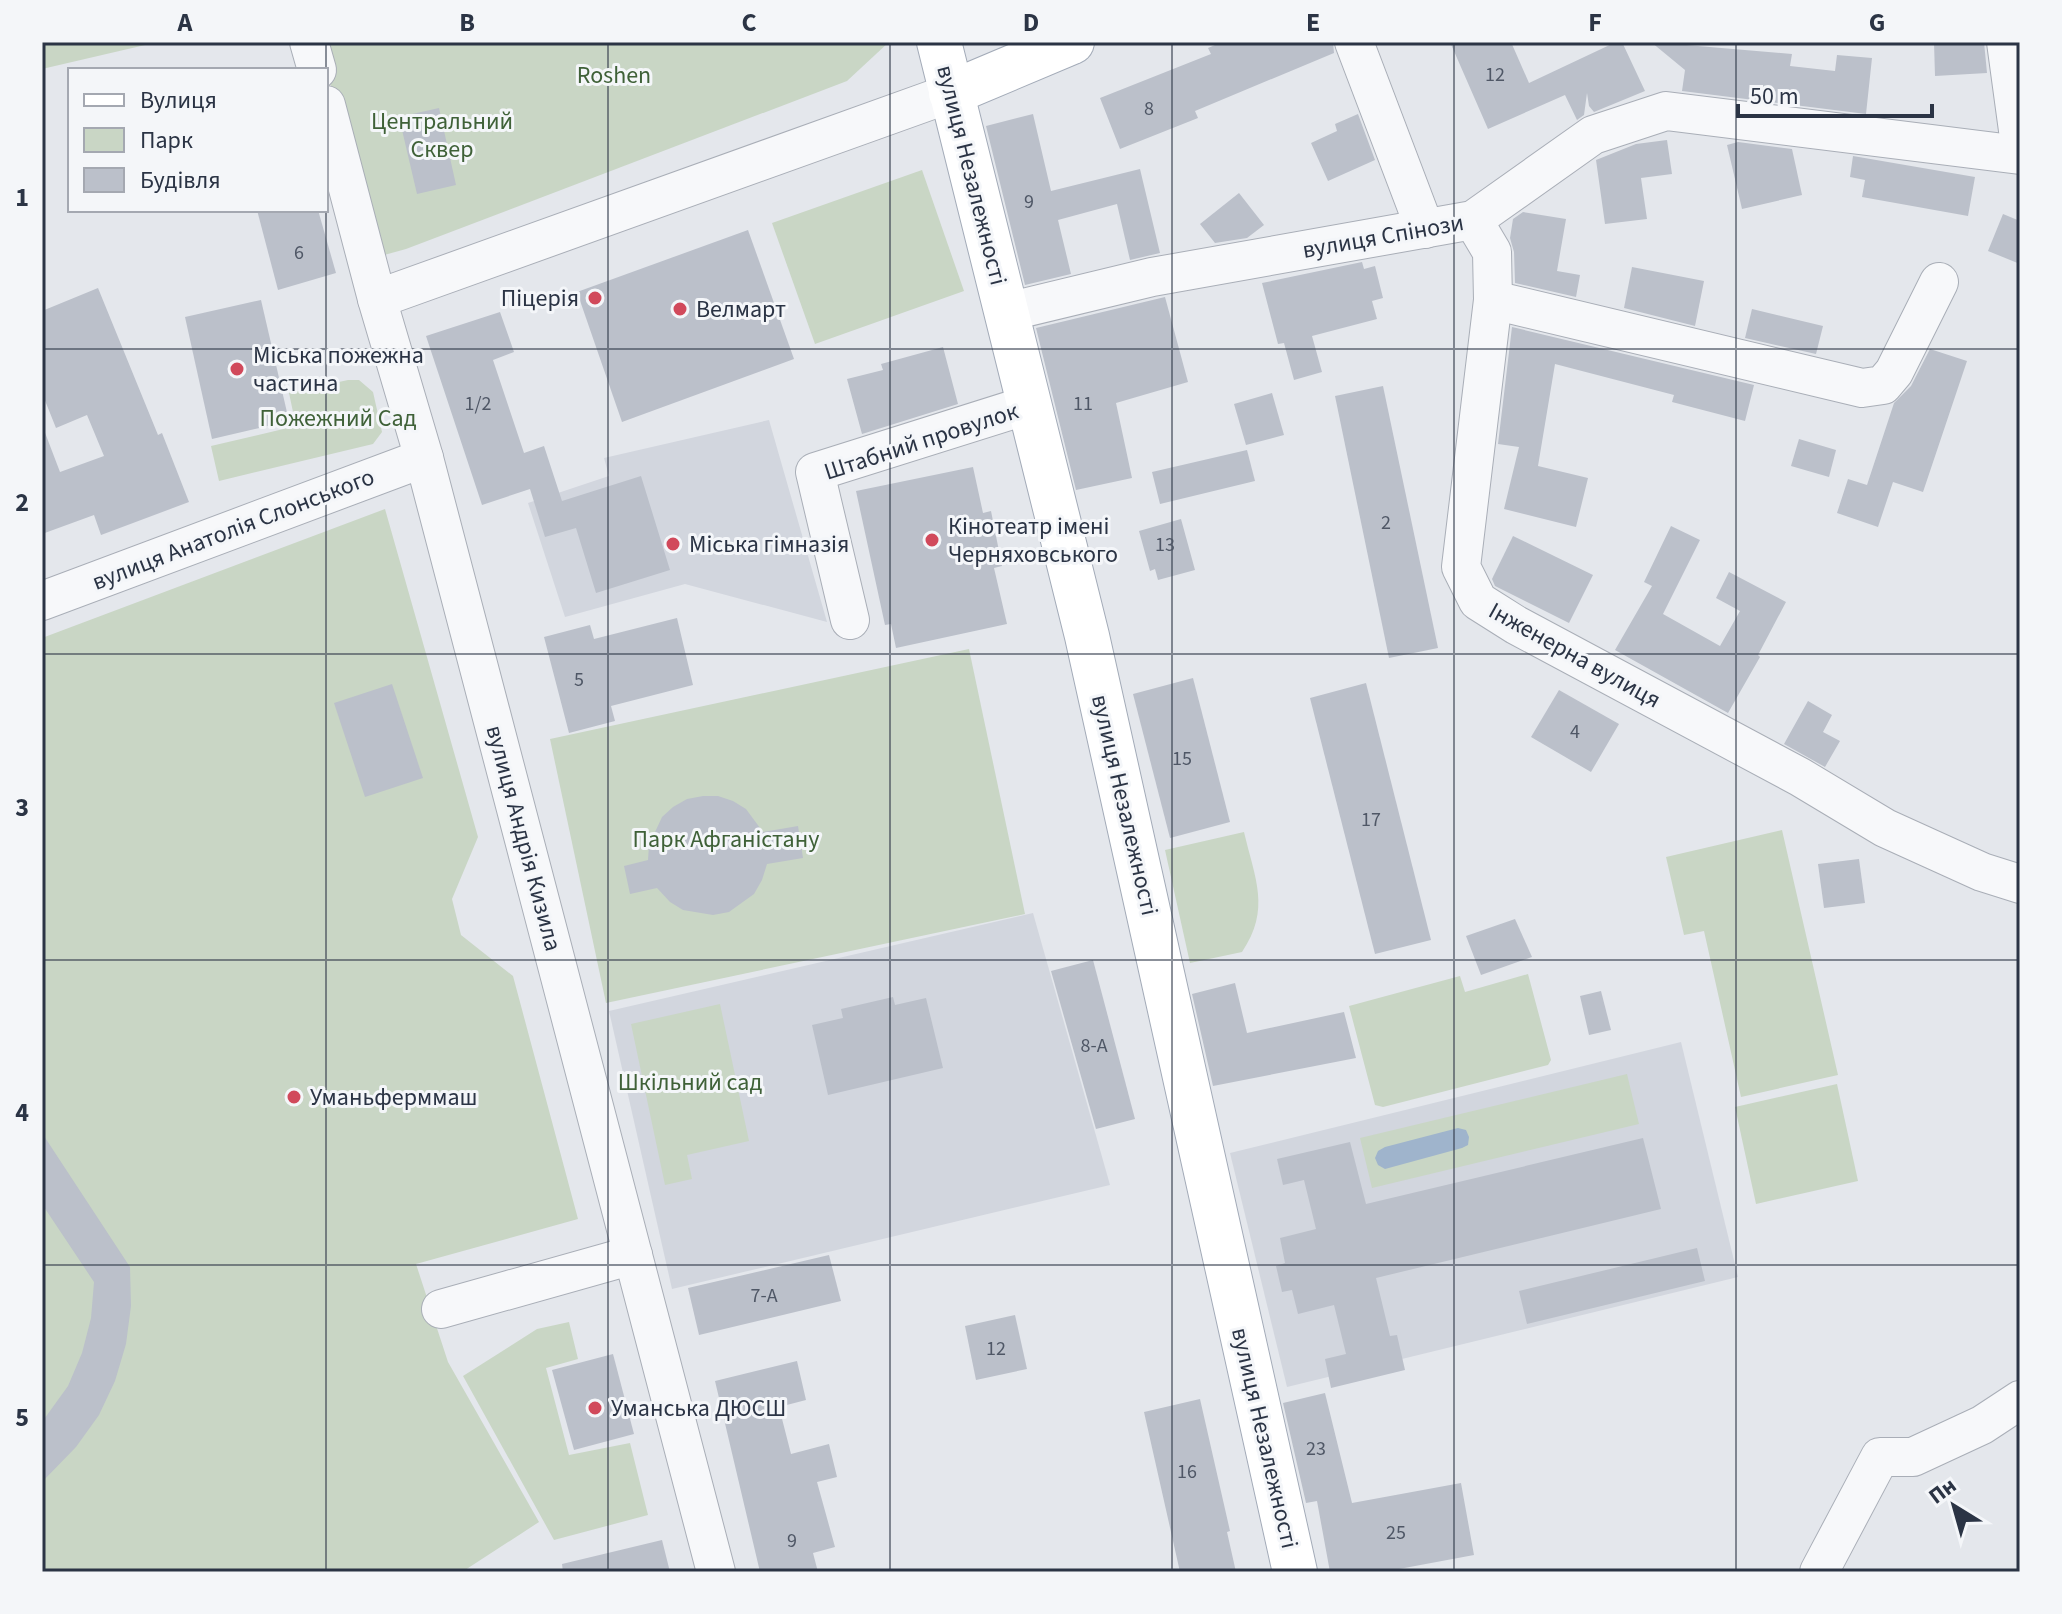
<svg xmlns="http://www.w3.org/2000/svg" width="2062" height="1614" font-family="'Source Sans 3',sans-serif">
<style>
.built{fill:#d2d6de}
.green{fill:#c9d6c5}
.water{fill:#9fb4cc}
.building{fill:#bbc0ca}
.lines{fill:none;stroke-linecap:round;stroke-linejoin:round}
.minor-casing{stroke:#a9aeb7;stroke-width:40}
.major-casing{stroke:#a3abb8;stroke-width:46}
.minor{stroke:#f7f8fa;stroke-width:38}
.major{stroke:#fff;stroke-width:44}
.grid{fill:none;stroke:#2b3445;stroke-width:2;stroke-opacity:0.55}
.poi-dot{fill:#d1495b;stroke:#f4f6f9;stroke-width:3}
.labels{text-anchor:middle;stroke-width:6;stroke-linejoin:round;paint-order:stroke}
.number-label{font-size:20px;fill:#4f5766}
.park-label{font-size:24px;fill:#3f6138;stroke:#f4f6f9}
.street-label{font-size:24px;fill:#2b3445;stroke:#f4f6f9}
.poi-label{font-size:24px;fill:#2b3445;stroke:#f4f6f9;text-anchor:start}
.neatline{fill:none;stroke:#2b3445;stroke-width:3}
.grid-label{font-size:26px;text-anchor:middle;font-weight:bold;fill:#2b3445}
</style>
<rect width="100%" height="100%" fill="#e4e7ec"/>
<g class="built">
<path d="M769,420L827,622L685,584L565,617L528,503L609,476L604,458Z"/>
<path d="M1033,913L1110,1185L672,1289L609,1011Z"/>
<path d="M1681,1042L1738,1277L1287,1387L1230,1153Z"/>
</g>
<g class="green">
<path d="M42,42H158L42,69Z"/>
<path d="M319,42H889L847,81L406,249L377,257Z"/>
<path d="M922,170L964,291L815,344L772,223Z"/>
<path d="M348,380H359L373,392L382,432L373,444L219,481L211,446L296,426L289,393Z"/>
<path d="M385,509L478,837L452,899L461,935L513,976L578,1219L416,1264L448,1362L539,1522L462,1572H45L42,1566V638Z"/>
<path d="M969,649L1025,914L606,1003L550,739Z"/>
<path d="M1782,830L1838,1075L1741,1097L1704,931L1684,935L1666,857Z"/>
<path d="M1244,832C1255,879 1271,909 1242,952L1190,963L1165,850Z"/>
<path d="M1528,974L1551,1060L1548,1065L1383,1107L1375,1105L1349,1006L1460,976L1465,992Z"/>
<path d="M720,1004L749,1141L687,1155L692,1179L665,1185L631,1024Z"/>
<path d="M1627,1074L1639,1124L1372,1188L1360,1138Z"/>
<path d="M1837,1084L1858,1181L1756,1204L1735,1107Z"/>
<path d="M569,1322L578,1359L546,1368L569,1455L630,1443L648,1515L554,1540L463,1376L537,1329Z"/>
</g>
<path class="water" d="M1458,1128L1466,1130L1469,1137L1468,1145L1462,1148L1385,1169L1378,1165L1375,1158L1378,1151L1385,1147Z"/>
<g class="building">
<path d="M1222,42H1333L1334,53L1195,111L1198,118L1120,149L1100,98L1211,54L1208,48Z"/>
<path d="M1450,42H1511L1529,83L1616,42H1622L1645,91L1594,112L1589,106L1587,93L1584,115L1577,120L1565,95L1488,129Z"/>
<path d="M1651,42L1792,54L1790,66L1835,71L1837,55L1872,58L1866,114L1682,91L1685,70Z"/>
<path d="M1934,42H1984L1987,73L1935,76Z"/>
<path d="M439,108L456,185L417,194L399,117Z"/>
<path d="M1033,114L1051,191L1140,169L1160,253L1130,260L1117,204L1058,220L1071,274L1025,285L986,126Z"/>
<path d="M1358,114L1375,160L1328,181L1311,143L1337,131L1335,124Z"/>
<path d="M1667,140L1672,174L1641,178L1647,219L1605,224L1596,160L1636,144Z"/>
<path d="M1738,142L1792,149L1802,195L1742,209L1727,145Z"/>
<path d="M1853,156L1975,177L1968,216L1862,197L1865,180L1850,177Z"/>
<path d="M1239,193L1264,225L1247,238L1215,243L1200,224Z"/>
<path d="M257,210H318L336,273L278,290Z"/>
<path d="M1523,212L1566,219L1557,271L1580,275L1576,297L1515,283L1514,252L1510,238L1513,219Z"/>
<path d="M2003,214L2020,221V264L1988,251Z"/>
<path d="M748,230L794,359L622,422L577,292Z"/>
<path d="M1362,262L1364,269L1375,266L1383,298L1372,301L1377,319L1312,336L1322,372L1294,380L1284,343L1278,344L1262,283Z"/>
<path d="M1632,267L1704,281L1695,326L1624,308Z"/>
<path d="M98,288L158,435L162,433L189,502L101,535L94,515L42,534V430H44L60,472L104,456L87,415L56,428L42,393V311Z"/>
<path d="M1165,297L1188,382L1116,403L1132,478L1076,490L1036,328Z"/>
<path d="M261,300L289,421L212,439L185,317Z"/>
<path d="M1752,309L1823,326L1816,354L1745,338Z"/>
<path d="M500,312L514,352L493,360L524,453L544,446L562,501L641,476L670,570L596,593L576,528L545,537L530,489L482,505L426,336Z"/>
<path d="M1512,327L1754,385L1745,421L1672,402L1674,395L1555,364L1538,466L1588,478L1576,527L1504,509L1519,447L1498,444Z"/>
<path d="M943,347L958,404L862,434L847,379L883,370L881,364Z"/>
<path d="M1930,349L1967,361L1923,492L1893,482L1878,527L1837,513L1848,479L1867,485L1894,403L1911,386Z"/>
<path d="M1383,386L1438,648L1389,658L1335,396Z"/>
<path d="M1272,393L1284,435L1246,445L1234,404Z"/>
<path d="M1799,439L1836,450L1829,477L1791,466Z"/>
<path d="M1247,450L1255,481L1160,504L1152,472Z"/>
<path d="M973,467L983,513L991,511L1002,566L994,568L1007,624L896,648L891,624L885,625L856,491Z"/>
<path d="M1181,519L1195,570L1158,580L1155,569L1150,571L1139,531Z"/>
<path d="M1671,526L1700,540L1663,614L1720,646L1740,611L1716,598L1729,572L1786,602L1758,655L1760,657L1728,713L1615,650L1652,586L1644,582Z"/>
<path d="M1513,536L1593,575L1569,623L1495,586L1492,579Z"/>
<path d="M677,618L693,685L611,706L615,721L569,733L544,637L590,625L594,639Z"/>
<path d="M1193,678L1230,822L1170,838L1133,694Z"/>
<path d="M1366,683L1431,940L1375,954L1310,698Z"/>
<path d="M392,684L423,778L365,797L334,703Z"/>
<path d="M1559,690L1619,724L1591,772L1531,737Z"/>
<path d="M1808,701L1832,715L1823,732L1840,741L1825,767L1784,744Z"/>
<path d="M703,796H718L733,801L746,809L763,832L798,826L803,858L767,864L762,880L754,894L729,912L713,915L683,910L670,902L657,888L630,894L624,866L648,860L649,845L662,817L673,807L687,799Z"/>
<path d="M1859,859L1865,903L1824,908L1818,864Z"/>
<path d="M1515,919L1532,957L1481,975L1466,936Z"/>
<path d="M1093,960L1135,1119L1096,1129L1051,971Z"/>
<path d="M1235,983L1247,1033L1344,1012L1356,1058L1213,1086L1192,994Z"/>
<path d="M1601,991L1611,1030L1589,1035L1580,996Z"/>
<path d="M893,997L895,1005L926,998L943,1068L828,1095L812,1025L843,1018L841,1009Z"/>
<path d="M42,1133L130,1267L131,1306L126,1344L115,1381L99,1415L76,1447L42,1482V1422L68,1386L82,1353L91,1318L94,1282L42,1204Z"/>
<path d="M1643,1138L1661,1209L1376,1278L1390,1336L1397,1335L1405,1370L1331,1388L1325,1359L1346,1354L1334,1305L1298,1314L1292,1290L1282,1292L1276,1266L1285,1263L1280,1238L1316,1229L1304,1180L1283,1185L1277,1159L1350,1142L1366,1204Z"/>
<path d="M1697,1248L1705,1281L1527,1324L1519,1291Z"/>
<path d="M829,1255L841,1301L699,1335L688,1288Z"/>
<path d="M1015,1315L1027,1369L976,1380L965,1326Z"/>
<path d="M613,1354L634,1434L574,1450L552,1370Z"/>
<path d="M797,1361L806,1400L779,1407L791,1454L829,1444L837,1477L817,1482L835,1547L813,1553L818,1572H760L715,1381Z"/>
<path d="M1325,1393L1352,1503L1461,1483L1474,1555L1383,1572H1330L1317,1501L1306,1503L1283,1403Z"/>
<path d="M1200,1399L1230,1531L1227,1532L1236,1572H1180L1144,1412Z"/>
<path d="M662,1540L670,1572H563L562,1564Z"/>
</g>
<g class="lines">
<defs>
<g id="minor">
<path d="M309,42L317,70"/>
<path d="M1354,42L1425,229"/>
<path d="M2006,42L2020,145"/>
<path d="M326,105L377,299L424,458L716,1572"/>
<path d="M1473,220L1492,252L1493,300L1461,567L1478,601L1516,625L1800,777L1885,828L1982,872L2020,884"/>
<path d="M377,299L951,93"/>
<path d="M1493,300L1862,388L1883,385L1894,372L1939,282"/>
<path d="M1007,312L1152,277L1473,220L1593,135L1666,111L2020,155"/>
<path d="M42,601L424,458"/>
<path d="M850,620L815,472L1031,404"/>
<path d="M441,1309L633,1255"/>
<path d="M1819,1572L1880,1457H1913L1982,1425L2020,1400"/>
</g>
<g id="major">
<path d="M939,42L1087,636L1295,1572"/>
<path d="M951,93L1072,42"/>
</g>
</defs>
<use href="#minor" class="minor-casing"/>
<use href="#major" class="major-casing"/>
<use href="#minor" class="minor"/>
<use href="#major" class="major"/>
</g>
<path class="grid" d="M326,42V70M608,42V1572M890,42V1572M1172,42V1572M1454,42V1572M1736,42V1572M326,70V210M326,210V1572M42,349H2020M42,654H2020M42,960H2020M42,1265H2020"/>
<g class="poi-dot">
<circle cx="595" cy="298" r="8"/>
<circle cx="680" cy="309" r="8"/>
<circle cx="237" cy="369" r="8"/>
<circle cx="932" cy="540" r="8"/>
<circle cx="673" cy="544" r="8"/>
<circle cx="294" cy="1097" r="8"/>
<circle cx="595" cy="1408" r="8"/>
</g>
<g class="labels">
<g class="number-label">
<text x="1495" y="81">12</text>
<text x="1149" y="115">8</text>
<text x="1029" y="208">9</text>
<text x="299" y="259">6</text>
<text x="478" y="410">1/2</text>
<text x="1083" y="410">11</text>
<text x="1386" y="529">2</text>
<text x="1165" y="551">13</text>
<text x="579" y="686">5</text>
<text x="1575" y="738">4</text>
<text x="1182" y="765">15</text>
<text x="1371" y="826">17</text>
<text x="1094" y="1052">8-А</text>
<text x="764" y="1302">7-А</text>
<text x="996" y="1355">12</text>
<text x="1316" y="1455">23</text>
<text x="1187" y="1478">16</text>
<text x="1396" y="1539">25</text>
<text x="792" y="1547">9</text>
</g>
<g class="park-label">
<text x="614" y="83">Roshen</text>
<text x="442" y="129">Центральний<tspan x="442" dy="28">Сквер</tspan></text>
<text x="338" y="426">Пожежний Сад</text>
<text x="726" y="847">Парк Афганістану</text>
<text x="690" y="1090">Шкільний сад</text>
</g>
<g class="street-label">
<text transform="translate(972 175) rotate(76)" y="8">вулиця Незалежності</text>
<text transform="translate(1383 236) rotate(-10)" y="8">вулиця Спінози</text>
<text transform="translate(921 441) rotate(-18)" y="8">Штабний провулок</text>
<text transform="translate(233 529) rotate(-21)" y="8">вулиця Анатолія Слонського</text>
<text transform="translate(1575 655) rotate(29)" y="8">Інженерна вулиця</text>
<text transform="translate(1125 805) rotate(77)" y="8">вулиця Незалежності</text>
<text transform="translate(524 838) rotate(75)" y="8">вулиця Андрія Кизила</text>
<text transform="translate(1265 1438) rotate(77)" y="8">вулиця Незалежності</text>
</g>
<g class="poi-label">
<text x="579" y="306" text-anchor="end">Піцерія</text>
<text x="696" y="317">Велмарт</text>
<text x="253" y="363">Міська пожежна<tspan x="253" dy="28">частина</tspan></text>
<text x="948" y="534">Кінотеатр імені<tspan x="948" dy="28">Черняховського</tspan></text>
<text x="689" y="552">Міська гімназія</text>
<text x="310" y="1105">Уманьферммаш</text>
<text x="611" y="1416">Уманська ДЮСШ</text>
</g>
</g>
<rect width="2062" height="1614" fill="none" stroke="#f4f6f9" stroke-width="88"/>
<rect x="68" y="68" width="260" height="144" fill="#f4f6f9" stroke="#a4a8b1" stroke-width="2"/>
<rect x="84" y="94" width="40" height="12" fill="#ffffff" stroke="#a4a8b1" stroke-width="2"/>
<text x="140" y="108" font-size="24" fill="#2b3445">Вулиця</text>
<rect x="84" y="128" width="40" height="24" fill="#c9d6c5" stroke="#a4a8b1" stroke-width="2"/>
<text x="140" y="148" font-size="24" fill="#2b3445">Парк</text>
<rect x="84" y="168" width="40" height="24" fill="#bbc0ca" stroke="#a4a8b1" stroke-width="2"/>
<text x="140" y="188" font-size="24" fill="#2b3445">Будівля</text>
<g transform="translate(1954 1506) rotate(323)" stroke="#f4f6f9" stroke-width="6" paint-order="stroke">
<path d="M0-6L14 30L0 20L-14 30Z" fill="#2b3445"/>
<text y="-12" font-size="22" font-weight="bold" text-anchor="middle" fill="#2b3445">Пн</text>
</g>
<path d="M1738 104v12h194v-12" fill="none" stroke="#2b3445" stroke-width="4"/>
<text x="1750" y="104" font-size="24" fill="#2b3445" stroke="#f4f6f9" stroke-width="6" paint-order="stroke">50 m</text>
<rect x="44" y="44" width="1974" height="1526" class="neatline"/>
<g class="grid-label">
<text x="185" y="31">A</text>
<text x="467" y="31">B</text>
<text x="749" y="31">C</text>
<text x="1031" y="31">D</text>
<text x="1313" y="31">E</text>
<text x="1595" y="31">F</text>
<text x="1877" y="31">G</text>
<text x="22" y="206">1</text>
<text x="22" y="511">2</text>
<text x="22" y="816">3</text>
<text x="22" y="1121">4</text>
<text x="22" y="1426">5</text>
</g>
</svg>
